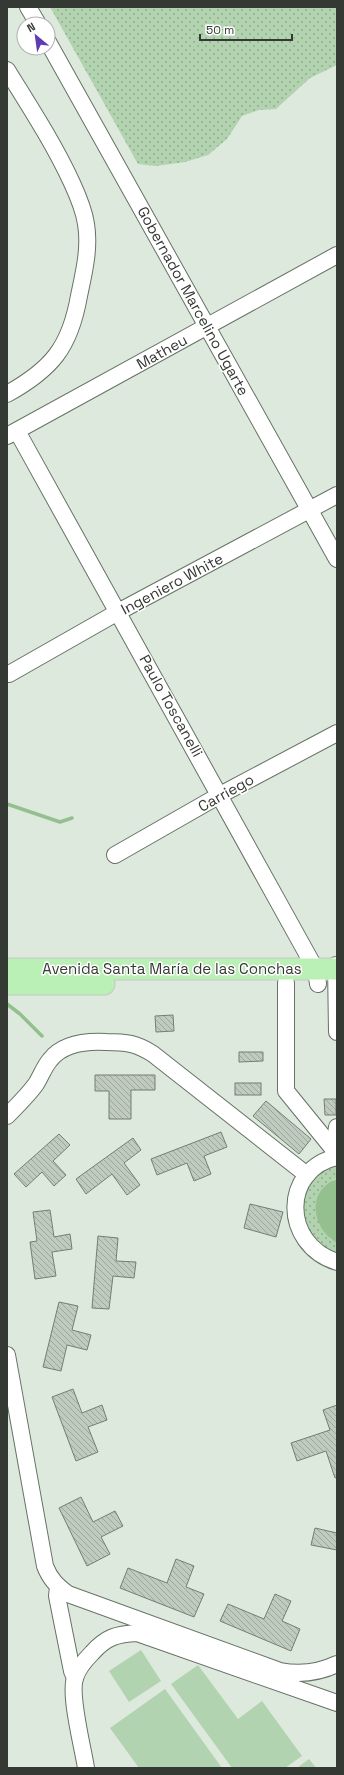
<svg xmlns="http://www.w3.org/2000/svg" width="344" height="1775" font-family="'Space Grotesk',sans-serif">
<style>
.grass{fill:url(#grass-dots)}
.pitch{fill:#b2d3af}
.water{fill:#94bf8f}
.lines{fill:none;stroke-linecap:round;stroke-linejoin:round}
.stream{stroke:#94bf8f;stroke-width:3.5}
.building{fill:url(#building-back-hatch);stroke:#747f73}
.minor-casing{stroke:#677166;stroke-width:18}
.major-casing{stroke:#c6c8c6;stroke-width:23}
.minor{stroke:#fff;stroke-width:16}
.major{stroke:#baefb5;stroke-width:21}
.labels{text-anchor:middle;stroke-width:3;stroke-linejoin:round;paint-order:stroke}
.street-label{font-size:15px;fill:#353934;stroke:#fff}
</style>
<defs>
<pattern id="grass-dots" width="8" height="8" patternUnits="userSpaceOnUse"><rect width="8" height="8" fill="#b2d3af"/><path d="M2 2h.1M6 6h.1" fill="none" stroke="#92ac8f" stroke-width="1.8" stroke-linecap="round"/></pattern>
<pattern id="building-back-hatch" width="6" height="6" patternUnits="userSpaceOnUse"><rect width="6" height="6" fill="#bfcbbe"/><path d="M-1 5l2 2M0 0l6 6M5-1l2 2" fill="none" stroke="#9ca69b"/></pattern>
</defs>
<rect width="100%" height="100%" fill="#dde9dc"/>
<g class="grass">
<path d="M50,7H337V65L310,78L276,109L259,110L242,116L227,139L208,155L185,162L156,166L138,164Z"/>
<path d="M337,1164V1179L333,1180L329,1238L337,1243V1256C332,1253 324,1251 320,1248C290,1220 300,1178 337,1164Z"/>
</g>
<g class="pitch">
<path d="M141,1650L161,1681L129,1702L109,1671Z"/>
<path d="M198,1665L238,1719L262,1701L302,1756L285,1768H232L171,1684Z"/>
<path d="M165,1689L222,1768H139L110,1728Z"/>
<path d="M309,1759L316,1768H297Z"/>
</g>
<path class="water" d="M337,1179V1243C311,1228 306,1190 337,1179Z"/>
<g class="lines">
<g class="stream">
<path d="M7,804L60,822L72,818"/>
<path d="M7,1004L20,1014L42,1036"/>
</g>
</g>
<g class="building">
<path d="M173,1015L174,1031L156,1032L155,1016Z"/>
<path d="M239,1052H263V1061L239,1062Z"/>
<path d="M95,1075H155V1090H131V1119H109V1091H95Z"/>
<rect x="235" y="1083" width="26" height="12"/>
<path d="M324,1099H336V1115H325Z"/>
<path d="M266,1101L311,1139L299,1154L253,1116Z"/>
<path d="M221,1132L227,1147L204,1156L211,1174L194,1181L187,1163L157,1175L151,1159Z"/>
<path d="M59,1134L70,1145L53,1161L66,1175L54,1186L42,1172L26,1187L14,1174Z"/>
<path d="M133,1138L141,1150L124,1163L140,1185L127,1195L112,1174L86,1194L76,1179Z"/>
<path d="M250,1204L283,1212L276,1237L244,1228Z"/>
<path d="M50,1210L54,1237L70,1234L72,1249L52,1252L56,1276L35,1279L30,1242L37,1241L33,1212Z"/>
<path d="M98,1236L118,1238L116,1261L136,1262L134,1278L113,1276L109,1309L92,1308Z"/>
<path d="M59,1302L78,1306L72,1330L91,1335L87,1350L67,1345L61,1371L43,1367Z"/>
<path d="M73,1389L82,1413L102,1405L107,1420L88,1427L98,1452L76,1461L52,1397Z"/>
<path d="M337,1405V1477L335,1478L326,1451L297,1461L291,1443L330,1430L323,1410Z"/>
<path d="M81,1497L93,1522L115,1511L123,1526L101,1537L110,1554L87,1566L59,1508Z"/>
<path d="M315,1528L337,1533V1550L311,1545Z"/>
<path d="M176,1559L194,1566L186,1587L204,1594L194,1617L120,1588L128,1568L167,1583Z"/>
<path d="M275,1594L291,1601L282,1621L300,1629L291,1651L220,1621L228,1604L264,1619Z"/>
</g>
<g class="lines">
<defs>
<g id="minor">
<path d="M28,7L38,24"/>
<path d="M48,42L337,559"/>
<path d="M7,70C30,107 54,144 72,183C78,196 84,210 86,224C90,248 84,272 79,296C70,347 52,369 7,394"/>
<path d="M17,431L316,970L318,984"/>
<path d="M7,436L337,255"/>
<path d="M9,674L118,612L337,495"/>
<path d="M115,855L220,795L337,733"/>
<path d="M336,965L337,1032"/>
<path d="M286,983V1091L334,1150"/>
<path d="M7,1116C17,1106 28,1095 36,1084C41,1076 44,1067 50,1060C63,1043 86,1041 106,1042C126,1042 136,1043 153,1054L307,1175"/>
<path d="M333,1155L337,1127"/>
<path d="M337,1157C282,1169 281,1244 337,1262"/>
<path d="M7,1355L45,1566C50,1579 57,1586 68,1594L280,1671C300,1675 318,1673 337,1664"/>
<path d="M58,1587L57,1596L72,1671L75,1678"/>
<path d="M86,1768C83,1748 69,1695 75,1678C78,1668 85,1660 92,1653C106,1637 117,1634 137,1633L337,1703"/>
</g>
<g id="major">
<path d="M7,969H337"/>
<path d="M7,984H104"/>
</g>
</defs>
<use href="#minor" class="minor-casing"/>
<use href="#major" class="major-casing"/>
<use href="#minor" class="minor"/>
<use href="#major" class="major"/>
</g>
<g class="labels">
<g class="street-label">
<text transform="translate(193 301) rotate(61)" y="5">Gobernador Marcelino Ugarte</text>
<text transform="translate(162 352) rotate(-29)" y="5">Matheu</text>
<text transform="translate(172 584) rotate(-28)" y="5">Ingeniero White</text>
<text transform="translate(171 706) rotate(61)" y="5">Paulo Toscanelli</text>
<text transform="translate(226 793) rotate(-29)" y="5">Carriego</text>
<text x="172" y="974">Avenida Santa María de las Conchas</text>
</g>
</g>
<rect width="344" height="1775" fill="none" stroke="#353934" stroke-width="16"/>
<g transform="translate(36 36) rotate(331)"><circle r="19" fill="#ffffff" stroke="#aeb0ae"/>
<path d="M0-3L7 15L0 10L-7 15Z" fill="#613bb3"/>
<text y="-6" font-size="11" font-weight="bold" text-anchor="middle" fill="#353934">N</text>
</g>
<path d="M200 34v6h92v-6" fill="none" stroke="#353934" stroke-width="2"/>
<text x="206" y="34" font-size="12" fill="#353934" stroke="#ffffff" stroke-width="3" paint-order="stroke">50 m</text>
</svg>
